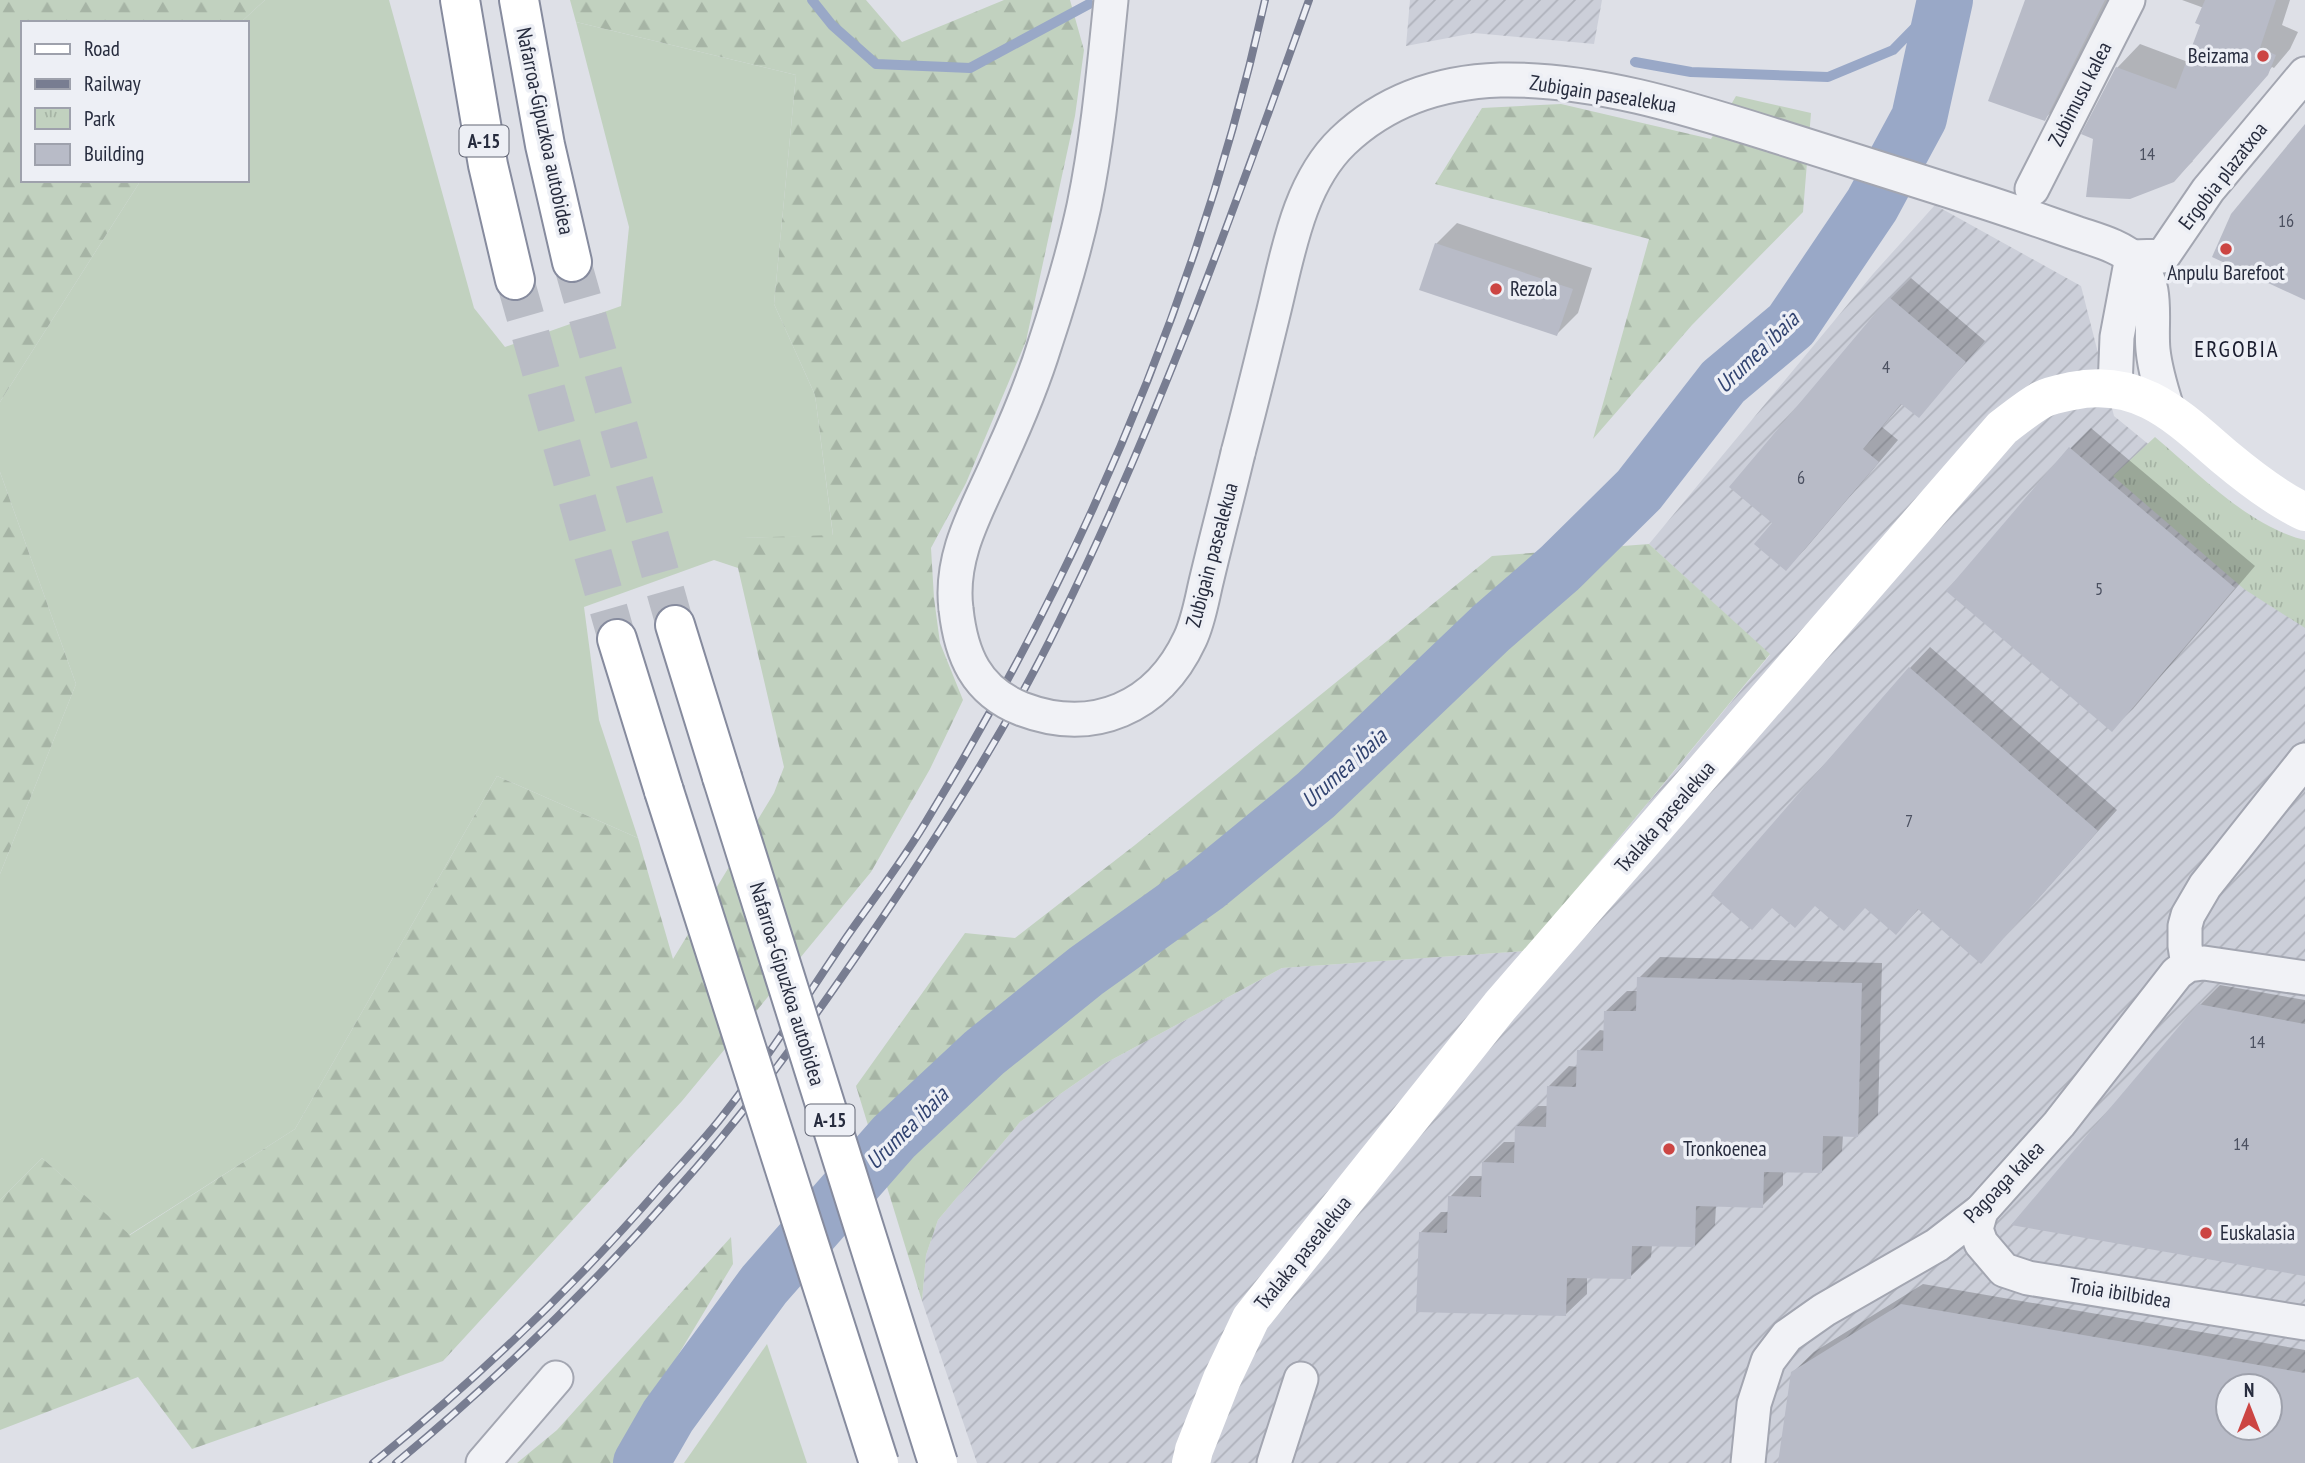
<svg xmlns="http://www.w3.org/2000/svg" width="2305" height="1463" font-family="'PT Sans Narrow',sans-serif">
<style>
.industrial{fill:url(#industrial-furrows);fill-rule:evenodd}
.green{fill:#c1d1bf}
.forest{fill:url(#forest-firs)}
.park{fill:url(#park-tufts)}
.shadow{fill:#0003;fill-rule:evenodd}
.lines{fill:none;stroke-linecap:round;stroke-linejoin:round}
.stream{stroke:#99a8c7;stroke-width:10}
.river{stroke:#99a8c7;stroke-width:56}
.building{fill:#b8bbc7;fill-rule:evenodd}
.highway-tunnel{stroke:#b9bcc5;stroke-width:38;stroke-dasharray:38 19;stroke-linecap:butt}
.street-casing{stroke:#a3a6b1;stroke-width:37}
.highway-casing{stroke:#868b9e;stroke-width:42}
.street{stroke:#f1f2f6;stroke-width:33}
.secondary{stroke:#fff;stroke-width:38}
.highway{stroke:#fff;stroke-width:38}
.rail-casing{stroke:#787d91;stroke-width:8}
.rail{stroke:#edeff5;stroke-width:5;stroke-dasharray:16;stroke-linecap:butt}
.street-bridge-casing{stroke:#a3a6b1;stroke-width:37;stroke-linecap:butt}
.highway-bridge-casing{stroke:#868b9e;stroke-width:42;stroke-linecap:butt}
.street-bridge{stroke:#f1f2f6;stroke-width:33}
.highway-bridge{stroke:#fff;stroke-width:38}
.poi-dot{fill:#cc4543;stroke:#edeff5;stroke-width:2.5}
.labels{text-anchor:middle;stroke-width:7;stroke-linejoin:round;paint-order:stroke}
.number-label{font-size:18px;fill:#4b5060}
.shield{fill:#edeff5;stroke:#626675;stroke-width:2}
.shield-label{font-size:19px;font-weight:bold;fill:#272c3e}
.poi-label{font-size:21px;fill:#272c3e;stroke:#edeff5;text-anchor:start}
.street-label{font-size:21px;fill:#272c3e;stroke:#edeff5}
.neighbourhood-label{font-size:23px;letter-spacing:2px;fill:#1a1d2f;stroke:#edeff5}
.water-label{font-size:23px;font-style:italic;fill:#324471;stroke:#edeff5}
</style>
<defs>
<pattern id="industrial-furrows" width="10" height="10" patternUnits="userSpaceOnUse" patternTransform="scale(1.75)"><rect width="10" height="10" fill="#cccfd9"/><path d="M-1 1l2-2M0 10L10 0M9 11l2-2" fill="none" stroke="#afb2bb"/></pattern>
<pattern id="forest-firs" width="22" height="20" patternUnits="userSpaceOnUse" patternTransform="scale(1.75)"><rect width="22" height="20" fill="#c1d1bf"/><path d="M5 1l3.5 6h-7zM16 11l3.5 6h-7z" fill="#a6b4a5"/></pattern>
<pattern id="park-tufts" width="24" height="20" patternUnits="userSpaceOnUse" patternTransform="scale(1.75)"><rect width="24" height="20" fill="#c1d1bf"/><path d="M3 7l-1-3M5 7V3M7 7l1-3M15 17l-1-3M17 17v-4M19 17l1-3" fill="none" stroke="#a6b4a5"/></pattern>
</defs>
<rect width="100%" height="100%" fill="#dee0e7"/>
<g class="industrial">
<path d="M1410,0H1602L1594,44L1474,33L1406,46Z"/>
<path d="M1935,205L2081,286L2114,416L2305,572V1463H977L922,1301L926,1255L938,1220L1020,1122L1102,1065L1282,968L1526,951L1770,655L1649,544L1873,274ZM2228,1386H2270V1428H2228Z"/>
</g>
<g class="green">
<path d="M265,0H389L474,308L505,347L621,306L629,227L576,22L796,75L774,304L815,395L833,536L738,538V568L714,560L584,607L599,720L638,838L497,776L295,1129L129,1235L42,1158L0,1200V874L76,684L0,472V402L141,180H247V23H240Z"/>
<path d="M767,1344L807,1463H684Z"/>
</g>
<g class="forest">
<path d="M0,0H265L240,23H23V180H141L0,402Z"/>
<path d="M570,0H866L902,42L1004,0H1070L1084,50L1075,116L1026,341L966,483L931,548L934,598L940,643L963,700L930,769L871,872L682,1101L443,1361L192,1449L138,1377L0,1430V1200L42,1158L130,1235L295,1129L497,776L638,838L673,959L774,793L784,767L738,568L737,538L833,535L815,395L774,304L796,75L576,22Z"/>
<path d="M1736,96L1811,113L1803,212L1692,325L1593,439L1649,239L1435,184L1482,108L1561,104L1711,139Z"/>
<path d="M0,472L76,684L0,874Z"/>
<path d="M1649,544L1770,654L1526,951L1282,968L1102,1065L1020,1122L938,1220L926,1255L922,1301L856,1086L965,933L1015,938L1135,845L1492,556Z"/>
<path d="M731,1237L733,1264L613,1463H517L557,1430Z"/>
</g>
<path class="park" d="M2155,437C2199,474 2248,526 2305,540V628L2244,589L2113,476Z"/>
<g class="shadow">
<path d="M2026,0H2116L2068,96L2044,119Z"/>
<path d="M2182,0H2290L2282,25L2298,32L2290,49L2274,68L2272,67L2190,161H2193L2173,180L2117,68L2140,44L2188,62L2202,24L2204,8Z"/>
<path d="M1457,223L1592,268L1578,313L1557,334L1436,244Z"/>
<path d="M1911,278L1985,341L1918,416L1903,403L1882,427L1898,440L1806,548L1786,569L1774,522L1890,299Z"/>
<path d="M2091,428L2255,566L2133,709L2112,729L1949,591L2071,448Z"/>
<path d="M1930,647L2117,810L1981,962L1920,908L1896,932L1910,668Z"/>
<path d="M1660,957L1882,963L1878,1115L1857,1135H1843L1842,1151L1822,1171L1783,1170V1185L1762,1206L1716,1205L1715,1225L1695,1246L1652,1245L1651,1257L1630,1277L1587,1276V1294L1566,1314L1420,1233L1441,1212H1449L1450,1197L1470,1176H1483V1162L1504,1142H1516L1517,1126L1538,1106H1548V1087L1569,1066L1578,1067L1579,1051L1600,1030L1606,1031V1011L1627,991H1638L1639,978Z"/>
<path d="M2220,985L2305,1000V1274L2199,1006Z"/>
<path d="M1923,1284L2305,1350V1463H1780L1792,1373L1814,1352ZM2228,1386H2270V1428H2228Z"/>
</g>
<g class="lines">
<g class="stream">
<path d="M812,0L832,25L876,64L970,68L1089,4"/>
<path d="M1635,62L1691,72L1828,77L1893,50L1942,0"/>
</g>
<path class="river" d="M641,1463L668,1416L764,1285L894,1137L984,1053L1086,971L1205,886L1316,795L1491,628L1560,568L1639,490L1723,382L1791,325L1872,205L1919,118L1945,0"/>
</g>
<g class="building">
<path d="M2025,0H2105L2045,121L1988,101Z"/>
<path d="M2205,0H2276L2260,48L2276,55L2268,75L2174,182L2130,199L2086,197L2093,139L2081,134L2116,67L2176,89L2200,25L2195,23Z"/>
<path d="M2305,124V300L2212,257L2231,214Z"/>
<path d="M1435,243L1573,289L1557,336L1419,290Z"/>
<path d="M1889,297L1966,362L1919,418L1901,404L1863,449L1879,462L1786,571L1754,544L1772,523L1729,487Z"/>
<path d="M2069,447L2235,588L2112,732L1946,591Z"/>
<path d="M1909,667L2098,831L1981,964L1918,909L1896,935L1865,908L1844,931L1815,906L1795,928L1772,908L1752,930L1711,894Z"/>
<path d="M1637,977L1862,983L1858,1137L1823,1136L1822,1173L1764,1172L1763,1208L1696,1206L1695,1247L1632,1246L1631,1279L1567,1278L1566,1316L1416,1312L1419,1232L1447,1233L1448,1196L1481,1197L1482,1162L1514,1163L1515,1126L1546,1127L1547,1086L1576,1087L1577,1050L1603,1051L1604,1011H1636Z"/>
<path d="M2198,1004L2305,1024V1276L2011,1225Z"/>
<path d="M1901,1304L2305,1373V1463H1778L1791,1372ZM2228,1386H2270V1428H2228Z"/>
</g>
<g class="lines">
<g class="highway-tunnel">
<path d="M572,262L675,625"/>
<path d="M515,280L617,639"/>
</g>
<defs>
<g id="street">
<path d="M2032,189L2128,0"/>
<path d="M2132,257L2163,256L2208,190L2305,74"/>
<path d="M2115,388L2117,337L2132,257"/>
<path d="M1238,453C1250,408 1261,363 1272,318C1287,259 1297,185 1343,141C1387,99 1441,82 1500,80C1592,78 1687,108 1773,135C1838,156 1904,176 1969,197C2005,208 2041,221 2076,233C2096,240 2121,246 2136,261C2160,284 2150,321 2153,350C2155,370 2161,389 2167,408"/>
<path d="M956,609C949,554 979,507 1000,458C1017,421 1033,383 1045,344C1060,299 1074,252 1084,206C1098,138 1104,69 1111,0"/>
<path d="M2188,965L2185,946V926L2188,915L2205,886L2305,760"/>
<path d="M1981,1211L1976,1229L1981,1243L2004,1270L2028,1278L2305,1323"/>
<path d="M483,1463L556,1378"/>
<path d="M1274,1463L1301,1379"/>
<path d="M1748,1463L1754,1404L1768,1361L1787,1336L1824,1310L1937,1245L1981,1211L2059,1124L2177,973L2188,965L2204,963L2305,978"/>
</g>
<g id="highway">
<path d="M460,0L488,165L515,280"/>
<path d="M519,0L545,145L572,262"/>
<path d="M675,625L722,777"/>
<path d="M617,639L664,791"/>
</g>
</defs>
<use href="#street" class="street-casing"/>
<use href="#highway" class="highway-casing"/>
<use href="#street" class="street"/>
<path class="secondary" d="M1191,1463L1194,1450L1222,1379L1251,1318L1500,1006L2002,428C2014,419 2027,408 2041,400C2050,395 2062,393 2072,391C2140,377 2178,417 2226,458C2250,478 2277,499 2305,512"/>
<use href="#highway" class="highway"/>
<defs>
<g id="rail">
<path d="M373,1463C478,1378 575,1286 663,1184C683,1162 703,1141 721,1118C766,1061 805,999 846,938C874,898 905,858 930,815C1083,563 1201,288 1265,0"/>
<path d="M396,1463C495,1381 588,1291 673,1194C755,1103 827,1001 895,899C955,809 1013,717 1060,620C1159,419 1234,210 1309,0"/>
</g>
</defs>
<use href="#rail" class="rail-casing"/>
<use href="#rail" class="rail"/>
<defs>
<path id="street-bridge" d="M956,609C961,655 976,691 1022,709C1093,736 1158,708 1190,639C1199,620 1202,598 1207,578C1217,536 1228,495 1238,453"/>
<g id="highway-bridge">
<path d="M722,777L938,1463"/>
<path d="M664,791L879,1463"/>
</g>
</defs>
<use href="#street-bridge" class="street-bridge-casing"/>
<use href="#highway-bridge" class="highway-bridge-casing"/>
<use href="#street-bridge" class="street-bridge"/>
<use href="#highway-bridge" class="highway-bridge"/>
</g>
<g class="poi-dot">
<circle cx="2263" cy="56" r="7"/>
<circle cx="2226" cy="249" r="7"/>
<circle cx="1496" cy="289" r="7"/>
<circle cx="1669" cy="1149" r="7"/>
<circle cx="2206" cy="1233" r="7"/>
</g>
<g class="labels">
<g class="number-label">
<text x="2147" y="160">14</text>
<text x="2286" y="227">16</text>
<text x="1886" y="373">4</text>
<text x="1801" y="484">6</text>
<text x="2099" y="595">5</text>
<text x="1909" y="827">7</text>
<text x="2257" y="1048">14</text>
<text x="2241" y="1150">14</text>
</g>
<g class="shield">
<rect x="459.5" y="125.5" width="49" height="31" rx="5"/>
<rect x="805.5" y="1104.5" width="49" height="31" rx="5"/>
</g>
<g class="shield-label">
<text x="484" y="148">A-15</text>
<text x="830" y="1127">A-15</text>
</g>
<g class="poi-label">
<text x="2249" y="63" text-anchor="end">Beizama</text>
<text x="2226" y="280" text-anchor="middle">Anpulu Barefoot</text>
<text x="1510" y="296">Rezola</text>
<text x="1683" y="1156">Tronkoenea</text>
<text x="2220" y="1240">Euskalasia</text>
</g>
<g class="street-label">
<text transform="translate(1603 94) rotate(9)" y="7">Zubigain pasealekua</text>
<text transform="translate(2080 94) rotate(-63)" y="7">Zubimusu kalea</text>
<text transform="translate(545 131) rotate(78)" y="7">Nafarroa-Gipuzkoa autobidea</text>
<text transform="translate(2223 176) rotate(-52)" y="7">Ergobia plazatxoa</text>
<text transform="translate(1212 555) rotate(-75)" y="7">Zubigain pasealekua</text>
<text transform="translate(1665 817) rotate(-49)" y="7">Txalaka pasealekua</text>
<text transform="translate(787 984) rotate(73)" y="7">Nafarroa-Gipuzkoa autobidea</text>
<text transform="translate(2004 1182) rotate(-46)" y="7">Pagoaga kalea</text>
<text transform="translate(1303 1253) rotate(-51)" y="7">Txalaka pasealekua</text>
<text transform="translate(2120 1293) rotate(9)" y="7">Troia ibilbidea</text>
</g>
<g class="neighbourhood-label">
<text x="2237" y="357">ERGOBIA</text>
</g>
<g class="water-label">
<text transform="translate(1757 352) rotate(-44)" y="8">Urumea ibaia</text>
<text transform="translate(1344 768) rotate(-42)" y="8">Urumea ibaia</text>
<text transform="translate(907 1128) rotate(-45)" y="8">Urumea ibaia</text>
</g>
</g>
<rect x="21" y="21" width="228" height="161" fill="#edeff5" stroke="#9ea1ac" stroke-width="2"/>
<rect x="35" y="44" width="35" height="10" fill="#ffffff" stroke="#9ea1ac" stroke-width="2"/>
<text x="84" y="56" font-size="21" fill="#272c3e">Road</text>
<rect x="35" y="79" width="35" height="10" fill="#787d91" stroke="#9ea1ac" stroke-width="2"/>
<text x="84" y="91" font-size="21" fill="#272c3e">Railway</text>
<rect x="35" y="108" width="35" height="21" fill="url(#park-tufts)" stroke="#9ea1ac" stroke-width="2"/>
<text x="84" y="126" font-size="21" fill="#272c3e">Park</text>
<rect x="35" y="144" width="35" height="21" fill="#b8bbc7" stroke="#9ea1ac" stroke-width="2"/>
<text x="84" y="161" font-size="21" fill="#272c3e">Building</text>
<g transform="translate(2249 1407)"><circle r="33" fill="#edeff5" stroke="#9ea1ac" stroke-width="2"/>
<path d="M0-5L12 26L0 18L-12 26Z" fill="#cc4543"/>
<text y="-10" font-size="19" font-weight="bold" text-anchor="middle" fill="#272c3e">N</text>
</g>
</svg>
